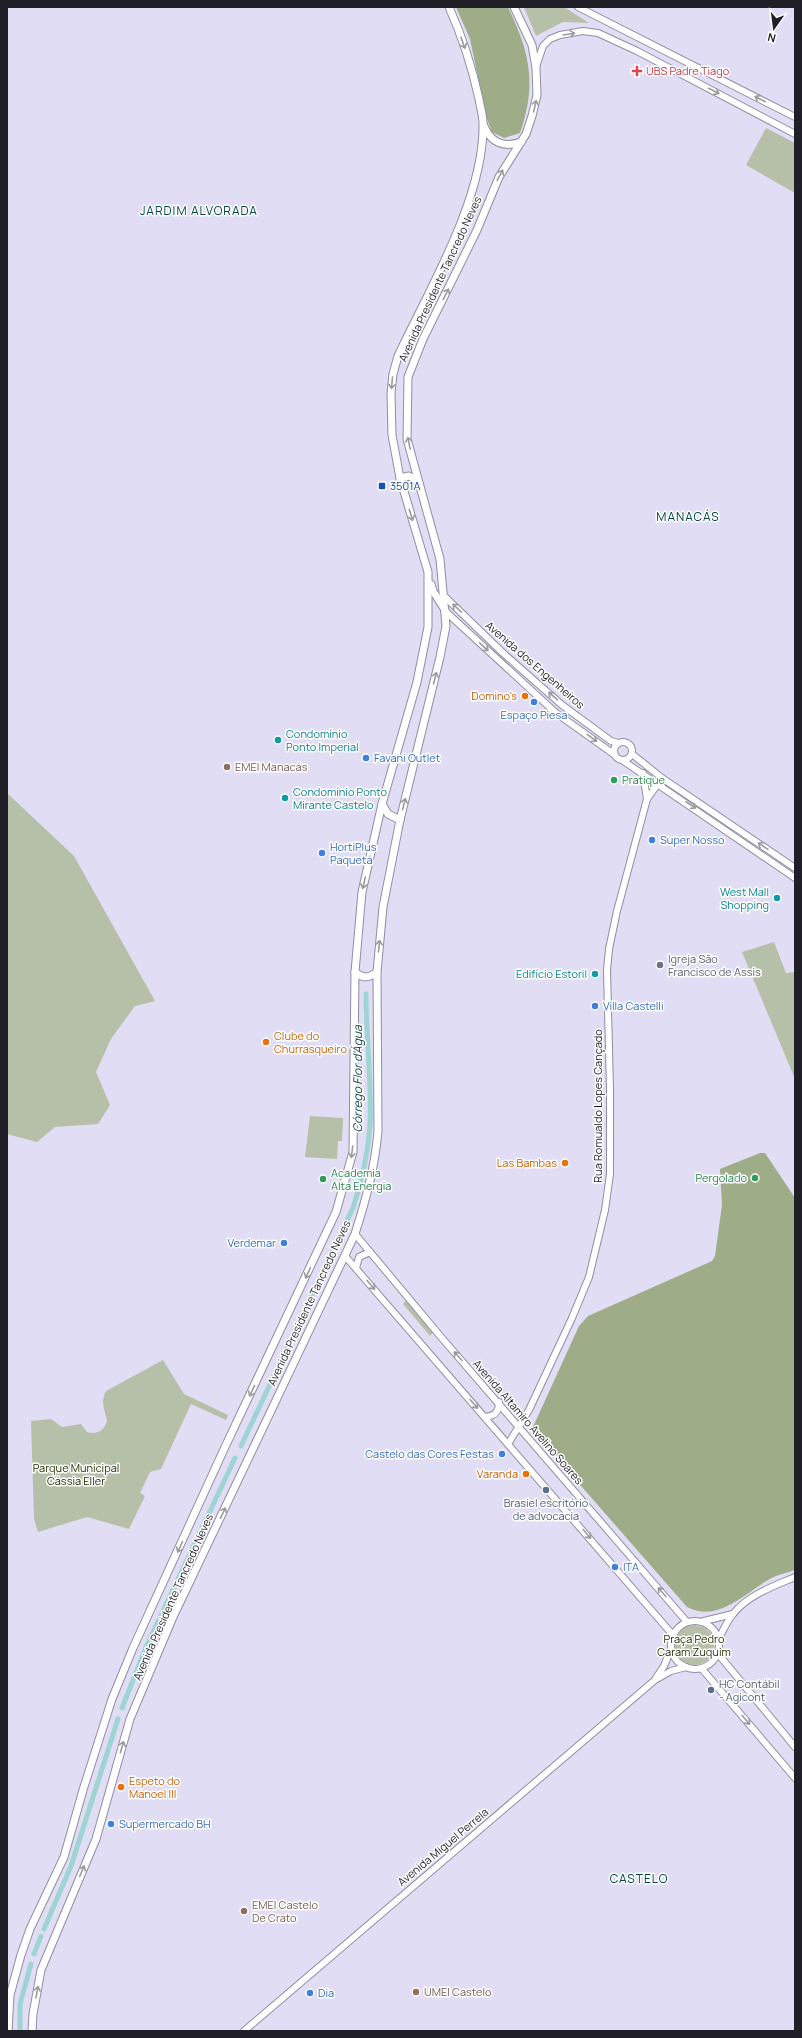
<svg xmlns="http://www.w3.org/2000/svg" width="802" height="2038" font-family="Manrope,sans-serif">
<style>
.green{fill:#b6c0a8}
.forest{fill:#9ead87}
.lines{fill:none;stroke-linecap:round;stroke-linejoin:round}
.canal{stroke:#9fd4d5;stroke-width:5}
.secondary-casing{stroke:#918da2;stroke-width:8}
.primary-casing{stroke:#918da2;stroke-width:9}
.secondary{stroke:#fff;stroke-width:6}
.primary{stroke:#fff;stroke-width:7}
.oneway{stroke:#9b9a9e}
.health-dot{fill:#e0444e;stroke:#fff;stroke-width:1.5}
.transit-dot{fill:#1a4fb4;stroke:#fff;stroke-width:1.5}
.food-dot{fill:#e8710a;stroke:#fff;stroke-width:1.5}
.shop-dot{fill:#3f7fe0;stroke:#fff;stroke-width:1.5}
.culture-dot{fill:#0f9aa8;stroke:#fff;stroke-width:1.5}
.education-dot{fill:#8d6e63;stroke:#fff;stroke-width:1.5}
.leisure-dot{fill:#2e9e5b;stroke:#fff;stroke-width:1.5}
.worship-dot{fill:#6b7280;stroke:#fff;stroke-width:1.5}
.service-dot{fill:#5c6f8a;stroke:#fff;stroke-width:1.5}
.labels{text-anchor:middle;stroke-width:3;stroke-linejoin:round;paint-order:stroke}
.health-label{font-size:11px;fill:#be3a42;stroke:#fff;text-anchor:start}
.street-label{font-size:11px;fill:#201f27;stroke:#fff}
.transit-label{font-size:11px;fill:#164399;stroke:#fff;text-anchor:start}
.food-label{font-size:11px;fill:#c56008;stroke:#fff;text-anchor:end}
.shop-label{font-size:11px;fill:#366cbe;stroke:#fff;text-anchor:start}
.culture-label{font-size:11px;fill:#0d838f;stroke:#fff;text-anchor:start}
.education-label{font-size:11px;fill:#785e54;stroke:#fff;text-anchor:start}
.leisure-label{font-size:11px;fill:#27864d;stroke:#fff;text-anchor:start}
.worship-label{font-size:11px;fill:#5b616d;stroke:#fff;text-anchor:start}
.park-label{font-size:11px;fill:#233003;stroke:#fff}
.service-label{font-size:11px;fill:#4e5e75;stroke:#fff}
.neighbourhood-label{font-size:12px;letter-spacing:1px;fill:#004443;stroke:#fff}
.water-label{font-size:12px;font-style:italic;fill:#114344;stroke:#fff}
</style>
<rect width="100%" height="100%" fill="#e1ddf4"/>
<g class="green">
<path d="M524,7H564L589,23L563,22L536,36Z"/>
<path d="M766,128L795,143V193L746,165Z"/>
<path d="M7,793L74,856L155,1001L135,1006L111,1039L96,1072L110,1105L98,1124L55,1127L37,1142L7,1134Z"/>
<path d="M774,942L786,973L795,972V1079L742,952Z"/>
<path d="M310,1116L343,1118L342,1141H338L337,1159L305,1157Z"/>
<path d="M407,1299L434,1331L430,1336L403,1304Z"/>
<path d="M163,1360L184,1394L228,1415L226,1420L191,1404L161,1469L150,1472L140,1493L145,1496L129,1529L87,1517L38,1532L34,1519L31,1421L51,1419L62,1427L81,1424L87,1432C97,1435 104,1431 107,1421C105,1411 100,1401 106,1391Z"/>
<circle cx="694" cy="1645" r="20"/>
</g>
<g class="forest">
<path d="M456,7H508C530,53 537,84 520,133L504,138L492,132L486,116L470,39Z"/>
<path d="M760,1153H765L795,1198V1570C786,1573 776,1575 768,1580C744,1594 717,1623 687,1607L533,1431V1427L579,1326L588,1316L712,1261L715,1256L722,1205L720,1169Z"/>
</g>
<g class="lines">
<g class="canal">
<path d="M241,1446L353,1208C362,1181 368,1153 370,1125C372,1081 366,1037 366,994"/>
<path d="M122,1708L147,1645L235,1458"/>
<path d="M44,1929L71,1866L118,1719"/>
<path d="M34,1954L41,1936"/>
<path d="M20,2031V2004L31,1964"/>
</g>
<defs>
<g id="secondary">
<path d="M578,7L795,117"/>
<path d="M536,67L543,46L550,39L560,35L583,31L598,33L637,51L795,134"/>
<path d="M444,596L503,653L562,705L611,741L618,743"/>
<path d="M445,611L556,713L615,755"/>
<circle cx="623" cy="751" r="9"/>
<path d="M632,754L662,778L795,868"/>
<path d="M622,760L795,878"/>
<path d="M647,799L660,781"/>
<path d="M355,1234L441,1337L687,1622"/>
<path d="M345,1256L672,1634"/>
<path d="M356,1268L359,1257L370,1252"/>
<path d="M485,1417C495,1416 499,1412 499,1402"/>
<path d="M508,1444L529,1410L572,1318L589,1277L605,1210L610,1174V1089L607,970L609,949L617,911L647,799L643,773"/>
<circle cx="695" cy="1645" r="24"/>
<path d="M704,1621L733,1614"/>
<path d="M719,1638C723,1631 727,1621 733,1614C748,1595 774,1586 795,1577"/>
<path d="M719,1655L795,1747"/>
<path d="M702,1669L795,1778"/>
<path d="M656,1678L664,1666L671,1649"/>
<path d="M244,2031L655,1680L671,1671L686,1667"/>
</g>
<g id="primary">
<path d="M484,126C491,143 504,148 521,142"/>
<path d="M400,478L409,476L418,481"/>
<path d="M431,584L433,591L445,610"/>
<path d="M382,804L388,814L400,820"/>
<path d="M355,972C363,979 369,978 377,972"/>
<path d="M8,2031L10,1995L21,1955L30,1929L64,1857L83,1790L112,1699L133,1648L225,1447L327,1231L336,1212L353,1152L355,972L362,892L382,804L417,682L428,627V572L400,478L392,435L391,393L393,374L398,356C429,290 485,197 483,123C483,115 480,106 479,99C472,67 462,36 449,7"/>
<path d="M32,2031L33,2014L41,1970L96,1839L130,1719L173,1617L355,1234C366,1199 375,1167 378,1131L377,972L383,907L400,820L440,657L446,626L440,559L407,439L408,377L423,339L477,230L499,177L526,134L532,116L537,95L536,68L532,45L514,7"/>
</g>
</defs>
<use href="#secondary" class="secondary-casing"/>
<use href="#primary" class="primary-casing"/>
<use href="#secondary" class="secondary"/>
<use href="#primary" class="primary"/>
</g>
<defs><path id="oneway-shaft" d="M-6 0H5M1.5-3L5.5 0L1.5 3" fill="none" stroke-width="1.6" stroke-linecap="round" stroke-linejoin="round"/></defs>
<g class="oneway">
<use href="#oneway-shaft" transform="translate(569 34) rotate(-9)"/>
<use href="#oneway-shaft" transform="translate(463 43) rotate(70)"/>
<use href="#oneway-shaft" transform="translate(714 91) rotate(27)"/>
<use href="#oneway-shaft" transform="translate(760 99) rotate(-153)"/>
<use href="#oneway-shaft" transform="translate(535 106) rotate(-77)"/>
<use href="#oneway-shaft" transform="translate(500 175) rotate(-62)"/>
<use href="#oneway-shaft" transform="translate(446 294) rotate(-63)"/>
<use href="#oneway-shaft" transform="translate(392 383) rotate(95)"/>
<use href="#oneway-shaft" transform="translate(409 443) rotate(-101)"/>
<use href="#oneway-shaft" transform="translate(411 515) rotate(73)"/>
<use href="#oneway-shaft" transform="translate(457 608) rotate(-136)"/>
<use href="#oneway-shaft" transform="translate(484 647) rotate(43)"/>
<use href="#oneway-shaft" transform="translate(435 678) rotate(-76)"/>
<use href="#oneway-shaft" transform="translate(553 696) rotate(-139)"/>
<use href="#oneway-shaft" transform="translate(592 738) rotate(36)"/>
<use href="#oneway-shaft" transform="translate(404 804) rotate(-76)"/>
<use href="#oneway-shaft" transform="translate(691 805) rotate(33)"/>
<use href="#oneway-shaft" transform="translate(763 846) rotate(-146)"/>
<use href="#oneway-shaft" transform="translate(364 883) rotate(102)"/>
<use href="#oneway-shaft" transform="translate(379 946) rotate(-85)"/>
<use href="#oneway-shaft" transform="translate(352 1152) rotate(97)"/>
<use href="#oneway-shaft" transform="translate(308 1273) rotate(114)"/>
<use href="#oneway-shaft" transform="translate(371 1285) rotate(49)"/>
<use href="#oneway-shaft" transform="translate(458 1356) rotate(-132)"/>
<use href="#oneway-shaft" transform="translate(252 1391) rotate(115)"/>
<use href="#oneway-shaft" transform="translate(474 1404) rotate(49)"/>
<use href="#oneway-shaft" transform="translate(223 1513) rotate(-64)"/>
<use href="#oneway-shaft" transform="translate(587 1534) rotate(49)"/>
<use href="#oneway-shaft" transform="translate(180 1547) rotate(114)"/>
<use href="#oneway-shaft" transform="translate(662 1592) rotate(-131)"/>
<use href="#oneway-shaft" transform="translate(746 1720) rotate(49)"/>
<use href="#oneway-shaft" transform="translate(122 1747) rotate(-74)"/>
<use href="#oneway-shaft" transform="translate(82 1871) rotate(-67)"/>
<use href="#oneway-shaft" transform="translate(37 1992) rotate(-80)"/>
</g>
<path class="health-dot" d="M635 65h4v4h4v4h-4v4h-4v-4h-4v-4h4z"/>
<rect class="transit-dot" x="378" y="482" width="8" height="8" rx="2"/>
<g class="food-dot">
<circle cx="525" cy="696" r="4"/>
<circle cx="266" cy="1042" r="4"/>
<circle cx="565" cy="1163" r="4"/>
<circle cx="526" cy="1474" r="4"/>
<circle cx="121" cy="1787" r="4"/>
</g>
<g class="shop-dot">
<circle cx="534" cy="702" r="4"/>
<circle cx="366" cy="758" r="4"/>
<circle cx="652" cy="840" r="4"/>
<circle cx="322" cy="853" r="4"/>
<circle cx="595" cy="1006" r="4"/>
<circle cx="284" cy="1243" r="4"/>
<circle cx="502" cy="1454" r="4"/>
<circle cx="615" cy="1567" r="4"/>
<circle cx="111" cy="1824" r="4"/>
<circle cx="310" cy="1993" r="4"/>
</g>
<g class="culture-dot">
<circle cx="278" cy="740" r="4"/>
<circle cx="285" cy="798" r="4"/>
<circle cx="777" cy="898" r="4"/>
<circle cx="595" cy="974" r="4"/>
</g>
<g class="education-dot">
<circle cx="227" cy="767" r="4"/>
<circle cx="244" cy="1911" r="4"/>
<circle cx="416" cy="1992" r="4"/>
</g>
<g class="leisure-dot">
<circle cx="614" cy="780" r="4"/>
<circle cx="755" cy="1178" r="4"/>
<circle cx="323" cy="1179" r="4"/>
</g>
<circle class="worship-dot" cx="660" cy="965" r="4"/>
<g class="service-dot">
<circle cx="546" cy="1490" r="4"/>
<circle cx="711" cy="1690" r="4"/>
</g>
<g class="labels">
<g class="health-label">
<text x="646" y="75">UBS Padre Tiago</text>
</g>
<g class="street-label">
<text transform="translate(440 279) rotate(-65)" y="4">Avenida Presidente Tancredo Neves</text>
<text transform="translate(535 665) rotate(41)" y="4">Avenida dos Engenheiros</text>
<text transform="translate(598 1106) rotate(-90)" y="4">Rua Romualdo Lopes Cançado</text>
<text transform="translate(309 1303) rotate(-65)" y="4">Avenida Presidente Tancredo Neves</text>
<text transform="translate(528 1422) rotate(49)" y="4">Avenida Altamiro Avelino Soares</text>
<text transform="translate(173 1597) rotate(-66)" y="4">Avenida Presidente Tancredo Neves</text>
<text transform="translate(443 1847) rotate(-40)" y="4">Avenida Miguel Perrela</text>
</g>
<g class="transit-label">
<text x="390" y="490">3501A</text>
</g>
<g class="food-label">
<text x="517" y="700">Domino's</text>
<text x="274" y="1040" text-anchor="start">Clube do<tspan x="274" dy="13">Churrasqueiro</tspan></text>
<text x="557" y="1167">Las Bambas</text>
<text x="518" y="1478">Varanda</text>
<text x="129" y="1785" text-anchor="start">Espeto do<tspan x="129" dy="13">Manoel III</tspan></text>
</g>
<g class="shop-label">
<text x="534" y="719" text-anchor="middle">Espaço Piesa</text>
<text x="374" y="762">Favani Outlet</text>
<text x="660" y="844">Super Nosso</text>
<text x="330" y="851">HortiPlus<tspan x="330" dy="13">Paquetá</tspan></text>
<text x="603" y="1010">Villa Castelli</text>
<text x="276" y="1247" text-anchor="end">Verdemar</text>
<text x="494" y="1458" text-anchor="end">Castelo das Cores Festas</text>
<text x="623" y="1571">ITA</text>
<text x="119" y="1828">Supermercado BH</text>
<text x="318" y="1997">Dia</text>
</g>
<g class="culture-label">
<text x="286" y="738">Condomínio<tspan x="286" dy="13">Ponto Imperial</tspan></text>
<text x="293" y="796">Condomínio Ponto<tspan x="293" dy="13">Mirante Castelo</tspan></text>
<text x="769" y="896" text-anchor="end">West Mall<tspan x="769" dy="13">Shopping</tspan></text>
<text x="587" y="978" text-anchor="end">Edifício Estoril</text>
</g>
<g class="education-label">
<text x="235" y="771">EMEI Manacás</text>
<text x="252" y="1909">EMEI Castelo<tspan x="252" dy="13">De Crato</tspan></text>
<text x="424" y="1996">UMEI Castelo</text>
</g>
<g class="leisure-label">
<text x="622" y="784">Pratique</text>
<text x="331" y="1177">Academia<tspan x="331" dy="13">Alta Energia</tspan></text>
<text x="747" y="1182" text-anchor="end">Pergolado</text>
</g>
<g class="worship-label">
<text x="668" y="963">Igreja São<tspan x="668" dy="13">Francisco de Assis</tspan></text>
</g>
<g class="park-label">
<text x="76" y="1472">Parque Municipal<tspan x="76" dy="13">Cássia Eller</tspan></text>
<text x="694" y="1643">Praça Pedro<tspan x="694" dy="13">Caram Zuquim</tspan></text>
</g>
<g class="service-label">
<text x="546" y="1507">Brasiel escritório<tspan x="546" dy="13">de advocacia</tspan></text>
<text x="719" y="1688" text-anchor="start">HC Contábil<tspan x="719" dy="13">- Agicont</tspan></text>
</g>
<g class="neighbourhood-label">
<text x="199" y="215">JARDIM ALVORADA</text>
<text x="688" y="521">MANACÁS</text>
<text x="639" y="1883">CASTELO</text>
</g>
<g class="water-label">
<text transform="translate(358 1079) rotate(-90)" y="4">Córrego Flor d'Água</text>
</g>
</g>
<rect width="802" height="2038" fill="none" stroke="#201f27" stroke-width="16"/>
<g transform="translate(774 28) rotate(194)" stroke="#ffffff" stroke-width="3" paint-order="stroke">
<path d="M0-3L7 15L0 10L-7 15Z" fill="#201f27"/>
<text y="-6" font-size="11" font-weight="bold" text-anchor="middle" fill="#201f27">N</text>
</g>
</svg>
